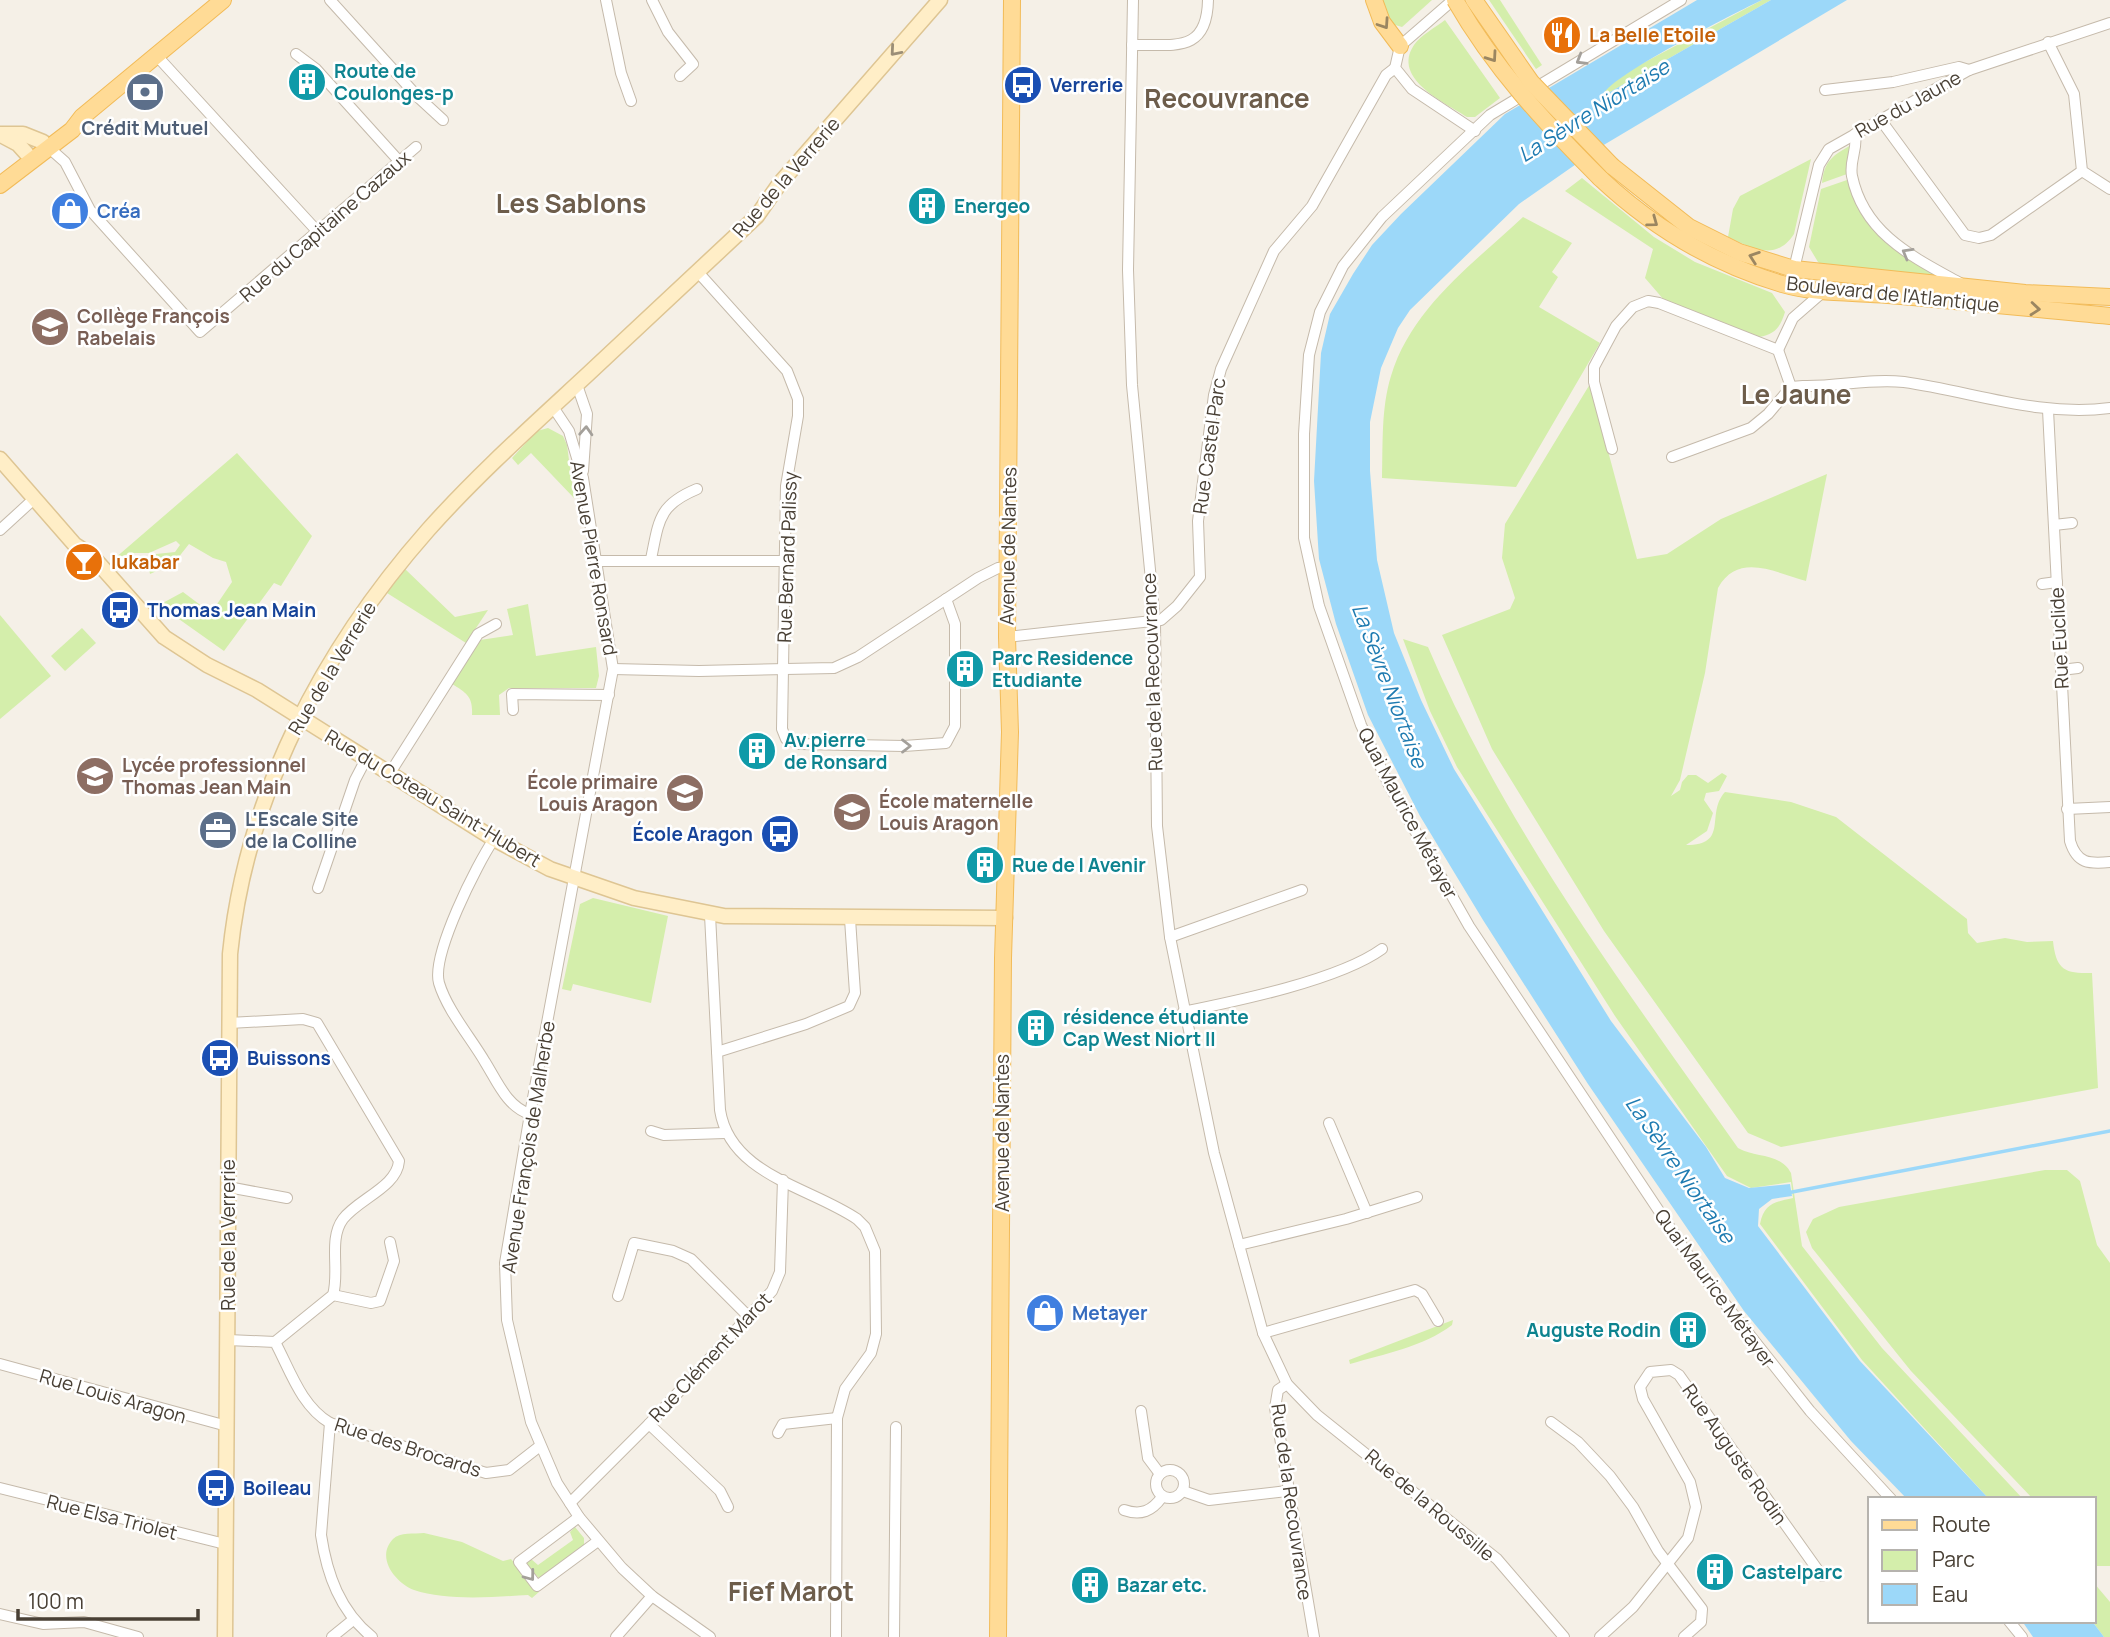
<svg xmlns="http://www.w3.org/2000/svg" width="2110" height="1637" font-family="Manrope,sans-serif">
<style>
.green{fill:#d4eeab}
.water{fill:#9cd8f9}
.lines{fill:none;stroke-linecap:round;stroke-linejoin:round}
.stream{stroke:#9cd8f9;stroke-width:3.5}
.street-casing{stroke:#c5baab;stroke-width:12}
.secondary-casing{stroke:#dec593;stroke-width:17}
.primary-casing{stroke:#f2bb58;stroke-width:18}
.street{stroke:#fff;stroke-width:10}
.secondary{stroke:#ffeec7;stroke-width:14}
.primary{stroke:#ffdb96;stroke-width:16}
.primary-bridge-casing{stroke:#f2bb58;stroke-width:18;stroke-linecap:butt}
.primary-bridge{stroke:#ffdb96;stroke-width:16}
.oneway{stroke:#9b8661}
.oneway2{stroke:#9b8e77}
.oneway3{stroke:#a4a09a}
.labels{text-anchor:middle;stroke-width:5;stroke-linejoin:round;paint-order:stroke}
.food-label{font-size:19px;font-weight:bold;fill:#c56008;stroke:#fff;text-anchor:start}
.culture-label{font-size:19px;font-weight:bold;fill:#0d838f;stroke:#fff;text-anchor:start}
.transit-label{font-size:19px;font-weight:bold;fill:#164399;stroke:#fff;text-anchor:start}
.street-label{font-size:19px;fill:#494035;stroke:#fff}
.service-label{font-size:19px;font-weight:bold;fill:#4e5e75;stroke:#fff}
.shop-label{font-size:19px;font-weight:bold;fill:#366cbe;stroke:#fff;text-anchor:start}
.education-label{font-size:19px;font-weight:bold;fill:#785e54;stroke:#fff;text-anchor:start}
.water-label{font-size:21px;font-style:italic;fill:#1e7bb1;stroke:#fff}
.district-label{font-size:26px;font-weight:bold;fill:#6d5d4b;stroke:#fff}
</style>
<rect width="100%" height="100%" fill="#f5f0e7"/>
<g class="green">
<path d="M1377,0H1432L1402,27L1385,22Z"/>
<path d="M1489,0H1500L1542,65L1536,69Z"/>
<path d="M1762,0H1771L1603,96L1604,90L1628,71Z"/>
<path d="M1445,20L1500,98L1475,117H1467C1446,103 1391,79 1414,45C1421,35 1436,27 1445,20Z"/>
<path d="M1851,145L1847,174L1822,183C1824,161 1832,156 1851,145Z"/>
<path d="M1811,159L1794,234C1776,262 1752,248 1728,237L1733,209L1740,196Z"/>
<path d="M1582,178L1654,237L1695,262L1772,293L1785,312C1780,328 1775,334 1759,337L1664,300L1645,278L1653,249L1565,191Z"/>
<path d="M1847,180C1871,237 1886,247 1938,276L1826,267L1818,262L1809,247L1821,189Z"/>
<path d="M1523,217L1572,243L1552,272L1558,277L1539,307L1600,343L1516,487L1382,478C1383,445 1381,408 1391,376C1412,307 1473,264 1523,217Z"/>
<path d="M1590,384L1637,559L1667,554L1721,519L1827,474L1806,581C1774,572 1738,552 1718,588L1705,673L1680,780L1671,796L1680,790L1682,782L1688,775H1696L1708,783L1722,773L1727,776L1719,791L1706,793L1704,800L1713,813L1707,831L1686,845C1730,845 1705,814 1725,792L1791,802L1836,817L1967,919L1968,933L1977,943L2005,938L2027,942L2053,941C2056,969 2064,974 2092,973L2098,1088L1781,1147L1748,1133L1604,931L1492,749L1442,635L1510,609L1515,598L1502,558L1505,524Z"/>
<path d="M548,428L563,436L567,445L574,498L531,453L518,465L512,458L537,431Z"/>
<path d="M237,453L312,536L281,586L274,583L224,651L159,605L183,592L211,613L232,582L226,562L213,558L189,544L174,563L150,574L149,569L156,554L175,552L180,545L176,541L149,553H131L114,559Z"/>
<path d="M405,569L455,617L488,610L466,643L387,593Z"/>
<path d="M528,604L536,656L596,647L599,676L596,688H509L499,695L500,715H472C473,697 467,693 452,684L480,640L513,635L507,609Z"/>
<path d="M0,615L51,676L0,719Z"/>
<path d="M82,628L96,643L65,671L51,656Z"/>
<path d="M1403,639L1428,647C1505,828 1625,988 1738,1148C1756,1158 1781,1153 1791,1173L1802,1246L1882,1348L2023,1499H1989L1862,1360L1760,1224C1764,1204 1774,1202 1793,1198L1791,1182L1751,1188L1727,1176L1615,1016L1457,767L1430,711Z"/>
<path d="M593,898L668,916L651,1003L573,984L571,991L562,989L580,904Z"/>
<path d="M2045,1170H2067L2080,1181L2097,1245L2110,1263V1566H2094V1499H2033L1911,1371L1812,1248L1806,1232L1813,1219L1839,1207Z"/>
<path d="M1453,1320L1452,1325C1423,1347 1384,1354 1350,1364L1349,1360Z"/>
<path d="M575,1527L584,1538V1545L540,1579L525,1564L531,1559L538,1565L573,1540L570,1532Z"/>
<path d="M424,1533L462,1542L503,1561L511,1559L539,1592L532,1598L528,1595C494,1597 446,1601 414,1590C396,1583 375,1558 393,1539C400,1532 414,1534 424,1533Z"/>
<path d="M2094,1583L2110,1602V1637H2104L2092,1621Z"/>
</g>
<g class="water">
<path d="M1697,0H1762C1739,11 1603,79 1603,96L1771,0H1847L1602,146L1519,204L1410,310L1398,328L1381,368L1370,422V471L1377,560L1394,633L1421,700L1454,769L1611,1021L1706,1147L1725,1178L1749,1188L1790,1184L1792,1196L1772,1199L1759,1209L1758,1226L1860,1361L1989,1499H1907L1851,1441L1744,1311L1588,1084L1483,920L1420,816L1368,715L1336,624L1319,559L1314,481L1321,353L1330,314L1353,274L1372,245L1401,214L1505,114Z"/>
<path d="M2022,1621H2092L2104,1637H2033Z"/>
</g>
<g class="lines">
<path class="stream" d="M1787,1193L2110,1131"/>
<defs>
<g id="street">
<path d="M330,0L418,97L443,120"/>
<path d="M606,0L621,73L631,101"/>
<path d="M652,0L668,32L693,64L680,76"/>
<path d="M1133,0L1128,270L1132,385L1155,621L1157,826L1170,937L1214,1153L1263,1333L1287,1384L1317,1415L1497,1559L1564,1637"/>
<path d="M1453,0L1400,46L1395,68L1412,89L1475,131"/>
<path d="M1681,0L1490,115L1382,217L1343,266L1320,312L1309,355L1304,434V538L1319,606L1361,725L1388,783L1469,926L1699,1271L1810,1411L1891,1499"/>
<path d="M2048,42L2074,94L2082,171L2110,189"/>
<path d="M1132,45C1174,44 1207,54 1208,0"/>
<path d="M296,54L316,69L399,161"/>
<path d="M156,55L318,232"/>
<path d="M1825,90L1893,82L1959,67L1969,70"/>
<path d="M1880,119L1965,235L1979,238L1991,235L2082,171"/>
<path d="M1855,134C1858,149 1849,161 1852,176C1864,234 1913,257 1960,283"/>
<path d="M47,146L65,162L90,210L200,332L416,147"/>
<path d="M1794,269L1819,165L1829,149L1969,70L2110,23"/>
<path d="M697,271L787,371L798,399V416L786,486L782,729L786,739L800,744L904,746L946,743L955,726V624L946,599"/>
<path d="M1778,350L1793,318L1824,291"/>
<path d="M1778,350L1791,387"/>
<path d="M577,385L587,414L583,471"/>
<path d="M553,407L569,431L583,478L613,669L530,1114L505,1263L507,1320L531,1422L557,1483L579,1517L622,1568L652,1596L710,1637"/>
<path d="M2048,410L2070,841C2077,864 2089,864 2110,862"/>
<path d="M1612,449L1594,382V367L1616,326L1633,307L1648,301L1659,303L1778,350"/>
<path d="M1672,457L1751,428L1768,414L1791,387L1803,386C1837,387 1870,378 1904,382C1974,392 2039,417 2110,408"/>
<path d="M2054,525L2072,523"/>
<path d="M0,530L35,498"/>
<path d="M651,559C659,521 658,505 697,489"/>
<path d="M597,561H784"/>
<path d="M2042,584L2057,582"/>
<path d="M1007,637L1161,620L1177,606L1200,577L1198,521L1214,395L1221,369L1274,251L1312,206L1386,75L1395,68"/>
<path d="M613,669L699,671L834,668L858,657L978,578L998,568L1008,567"/>
<path d="M2061,670L2078,668"/>
<path d="M513,710L512,694L609,695"/>
<path d="M390,773L478,634L496,624"/>
<path d="M2067,809L2110,807"/>
<path d="M494,839C477,864 431,955 439,983C447,1010 471,1038 485,1062C497,1081 507,1107 530,1114"/>
<path d="M318,888L355,780L366,759"/>
<path d="M710,915L720,1110C730,1175 810,1187 857,1219L865,1227L875,1251L876,1334L871,1353L845,1389L837,1418L836,1637"/>
<path d="M1170,937L1302,890"/>
<path d="M1183,1012C1237,1001 1339,980 1382,949"/>
<path d="M229,1023L303,1019L317,1023L399,1161C397,1187 358,1199 343,1219C328,1239 340,1271 333,1295L275,1342"/>
<path d="M717,1052L806,1024L849,1006L855,993L850,919"/>
<path d="M1329,1123L1367,1213"/>
<path d="M651,1131L664,1135L725,1133"/>
<path d="M228,1187L287,1198"/>
<path d="M1239,1245L1346,1219L1417,1197"/>
<path d="M333,1295L371,1303L380,1301L394,1261L390,1242"/>
<path d="M618,1296L634,1243L673,1251L691,1259L749,1317"/>
<path d="M1263,1333L1415,1290L1422,1294L1438,1321"/>
<path d="M228,1340L275,1342C290,1370 301,1406 330,1423L486,1473L509,1470L540,1446"/>
<path d="M0,1364L227,1426"/>
<path d="M1287,1384L1278,1390L1275,1408L1314,1637"/>
<path d="M1141,1411L1148,1458L1160,1474"/>
<path d="M1551,1422L1578,1442L1610,1476L1633,1507L1658,1551L1702,1609L1701,1622L1684,1637"/>
<path d="M330,1423L321,1535C327,1575 340,1611 372,1637"/>
<path d="M649,1424L720,1491L728,1507"/>
<path d="M778,1433L783,1424L837,1418"/>
<circle cx="1170" cy="1484" r="14"/>
<path d="M0,1488L225,1544"/>
<path d="M1183,1491L1209,1500L1287,1491"/>
<path d="M570,1503L649,1424L772,1291L780,1272L783,1180"/>
<path d="M1124,1510C1141,1516 1152,1511 1162,1497"/>
<path d="M579,1517L519,1562L537,1586L598,1541"/>
<path d="M0,1614L43,1624L84,1622L138,1637"/>
<path d="M2009,1621L2022,1637"/>
<path d="M332,1637L353,1620"/>
<path d="M616,1637L652,1596"/>
<path d="M894,1637L896,1427"/>
<path d="M1600,1637L1633,1607L1688,1538L1696,1507L1690,1482L1643,1399L1640,1387L1650,1372L1671,1370L1679,1375L1822,1576"/>
</g>
<g id="secondary">
<path d="M0,134H23L43,142"/>
<path d="M1,135L18,144L27,154"/>
<path d="M0,459L75,545L92,556L164,637L207,665L257,690L494,839L550,869L634,898L724,916L1005,918"/>
<path d="M225,1637L230,954C246,795 323,649 428,530C477,475 533,425 587,375C643,322 700,269 757,216L780,183L940,0"/>
</g>
<g id="primary">
<path d="M1374,0L1382,22L1400,46"/>
<path d="M1612,166L1689,227L1739,252L1794,269L2025,293L2110,297"/>
<path d="M1600,178C1653,228 1712,263 1782,284C1816,294 1853,292 1888,295C1962,301 2036,309 2110,316"/>
<path d="M0,185L72,130L82,117L223,0"/>
<path d="M998,1637L1003,958L1010,732L1007,637L1012,0"/>
</g>
</defs>
<use href="#street" class="street-casing"/>
<use href="#secondary" class="secondary-casing"/>
<use href="#primary" class="primary-casing"/>
<use href="#street" class="street"/>
<use href="#secondary" class="secondary"/>
<use href="#primary" class="primary"/>
<defs>
<g id="primary-bridge">
<path d="M1455,0C1494,68 1545,123 1600,178"/>
<path d="M1474,0L1531,82L1612,166"/>
</g>
</defs>
<use href="#primary-bridge" class="primary-bridge-casing"/>
<use href="#primary-bridge" class="primary-bridge"/>
</g>
<defs><path id="oneway-chevron" d="M-2-3.5L2.5 0L-2 3.5" fill="none" stroke-width="1.6" stroke-linecap="round" stroke-linejoin="round" transform="scale(1.75)"/></defs>
<g class="oneway">
<use href="#oneway-chevron" transform="translate(1384 24) rotate(56)"/>
<use href="#oneway-chevron" transform="translate(1492 57) rotate(55)"/>
<use href="#oneway-chevron" transform="translate(1653 222) rotate(36)"/>
<use href="#oneway-chevron" transform="translate(1754 257) rotate(-161)"/>
<use href="#oneway-chevron" transform="translate(2035 309) rotate(5)"/>
</g>
<use class="oneway2" href="#oneway-chevron" transform="translate(895 51) rotate(131)"/>
<g class="oneway3">
<use href="#oneway-chevron" transform="translate(1581 60) rotate(149)"/>
<use href="#oneway-chevron" transform="translate(1907 253) rotate(-150)"/>
<use href="#oneway-chevron" transform="translate(586 431) rotate(-87)"/>
<use href="#oneway-chevron" transform="translate(906 746)"/>
<use href="#oneway-chevron" transform="translate(530 1576) rotate(53)"/>
</g>
<defs>
<symbol id="restaurant-disc" viewBox="-11 -11 22 22"><circle r="9.5" fill="#e8710a" stroke="#fff"/><path d="M-5-6h1v4h1v-4h1v4h1v-4h1v5L-1.5 .5V6h-2V.5L-5-1ZM5-6V6H3V1.5H1.5Q1.5-4 5-6Z" fill="#fff"/></symbol>
<symbol id="building-disc" viewBox="-11 -11 22 22"><circle r="9.5" fill="#0f9aa8" stroke="#fff"/><path d="M-4-6H4V6H1V3H-1V6H-4ZM-2.5-4.3h1.7v1.8h-1.7ZM.8-4.3h1.7v1.8H.8ZM-2.5-1h1.7V.8h-1.7ZM.8-1h1.7V.8H.8Z" fill="#fff"/></symbol>
<symbol id="bus-disc" viewBox="-11 -11 22 22"><circle r="9.5" fill="#1a4fb4" stroke="#fff"/><path d="M-5-6H5V4H4V6H2V4H-2V6H-4V4H-5ZM-3.5-4V0h7V-4ZM-3.5 1.2v1.5H-2V1.2ZM2 1.2v1.5H3.5V1.2Z" fill="#fff"/></symbol>
<symbol id="bank-disc" viewBox="-11 -11 22 22"><circle r="9.5" fill="#5c6f8a" stroke="#fff"/><path d="M-6-4H6V4H-6ZM0-2.3a2.3 2.3 0 1 0 0 4.6a2.3 2.3 0 1 0 0-4.6Z" fill="#fff"/></symbol>
<symbol id="shop-disc" viewBox="-11 -11 22 22"><circle r="9.5" fill="#3f7fe0" stroke="#fff"/><path d="M-5-2.5h2.3a2.7 3.5 0 0 1 5.4 0H5L5.5 6h-11ZM-1.5-2.5h3a1.5 2.3 0 0 0-3 0Z" fill="#fff"/></symbol>
<symbol id="school-disc" viewBox="-11 -11 22 22"><circle r="9.5" fill="#8d6e63" stroke="#fff"/><path d="M0-5L7-2L0 1L-7-2ZM-4 1L0 2.5L4 1V4Q0 6-4 4Z" fill="#fff"/></symbol>
<symbol id="bar-disc" viewBox="-11 -11 22 22"><circle r="9.5" fill="#e8710a" stroke="#fff"/><path d="M-6-5H6L.8 .8V4.5H3.5V6h-7V4.5H-.8V.8Z" fill="#fff"/></symbol>
<symbol id="office-disc" viewBox="-11 -11 22 22"><circle r="9.5" fill="#5c6f8a" stroke="#fff"/><path d="M-6-3h4V-5.5h4V-3h4V5H-6ZM-1-4.5V-3h2v-1.5ZM-6 0V1H6V0Z" fill="#fff"/></symbol>
</defs>
<g fill-rule="evenodd">
<use href="#restaurant-disc" x="1540" y="13" width="44" height="44"/>
<use href="#building-disc" x="285" y="60" width="44" height="44"/>
<use href="#bus-disc" x="1001" y="63" width="44" height="44"/>
<use href="#bank-disc" x="123" y="70" width="44" height="44"/>
<use href="#building-disc" x="905" y="184" width="44" height="44"/>
<use href="#shop-disc" x="48" y="189" width="44" height="44"/>
<use href="#school-disc" x="28" y="305" width="44" height="44"/>
<use href="#bar-disc" x="62" y="540" width="44" height="44"/>
<use href="#bus-disc" x="98" y="588" width="44" height="44"/>
<use href="#building-disc" x="943" y="647" width="44" height="44"/>
<use href="#building-disc" x="735" y="729" width="44" height="44"/>
<use href="#school-disc" x="73" y="754" width="44" height="44"/>
<use href="#school-disc" x="663" y="771" width="44" height="44"/>
<use href="#school-disc" x="830" y="790" width="44" height="44"/>
<use href="#office-disc" x="196" y="808" width="44" height="44"/>
<use href="#bus-disc" x="758" y="812" width="44" height="44"/>
<use href="#building-disc" x="963" y="843" width="44" height="44"/>
<use href="#building-disc" x="1014" y="1006" width="44" height="44"/>
<use href="#bus-disc" x="198" y="1036" width="44" height="44"/>
<use href="#shop-disc" x="1023" y="1291" width="44" height="44"/>
<use href="#building-disc" x="1666" y="1308" width="44" height="44"/>
<use href="#bus-disc" x="194" y="1466" width="44" height="44"/>
<use href="#building-disc" x="1693" y="1550" width="44" height="44"/>
<use href="#building-disc" x="1068" y="1563" width="44" height="44"/>
</g>
<g class="labels">
<g class="food-label">
<text x="1589" y="42">La Belle Etoile</text>
<text x="111" y="569">lukabar</text>
</g>
<g class="culture-label">
<text x="334" y="78">Route de<tspan x="334" dy="22">Coulonges-p</tspan></text>
<text x="954" y="213">Energeo</text>
<text x="992" y="665">Parc Residence<tspan x="992" dy="22">Etudiante</tspan></text>
<text x="784" y="747">Av.pierre<tspan x="784" dy="22">de Ronsard</tspan></text>
<text x="1012" y="872">Rue de l Avenir</text>
<text x="1063" y="1024">résidence étudiante<tspan x="1063" dy="22">Cap West Niort II</tspan></text>
<text x="1661" y="1337" text-anchor="end">Auguste Rodin</text>
<text x="1742" y="1579">Castelparc</text>
<text x="1117" y="1592">Bazar etc.</text>
</g>
<g class="transit-label">
<text x="1050" y="92">Verrerie</text>
<text x="147" y="617">Thomas Jean Main</text>
<text x="753" y="841" text-anchor="end">École Aragon</text>
<text x="247" y="1065">Buissons</text>
<text x="243" y="1495">Boileau</text>
</g>
<g class="street-label">
<text transform="translate(1908 104) rotate(-29)" y="7">Rue du Jaune</text>
<text transform="translate(786 177) rotate(-49)" y="7">Rue de la Verrerie</text>
<text transform="translate(325 226) rotate(-41)" y="7">Rue du Capitaine Cazaux</text>
<text transform="translate(1893 294) rotate(6)" y="7">Boulevard de l'Atlantique</text>
<text transform="translate(1209 446) rotate(-82)" y="7">Rue Castel Parc</text>
<text transform="translate(1008 546) rotate(-89)" y="7">Avenue de Nantes</text>
<text transform="translate(787 557) rotate(-88)" y="7">Rue Bernard Palissy</text>
<text transform="translate(594 558) rotate(80)" y="7">Avenue Pierre Ronsard</text>
<text transform="translate(2059 638) rotate(-93)" y="7">Rue Euclide</text>
<text transform="translate(332 668) rotate(-59)" y="7">Rue de la Verrerie</text>
<text transform="translate(1152 672) rotate(-92)" y="7">Rue de la Recouvrance</text>
<text transform="translate(433 798) rotate(31)" y="7">Rue du Coteau Saint-Hubert</text>
<text transform="translate(1408 813) rotate(62)" y="7">Quai Maurice Métayer</text>
<text transform="translate(1002 1133) rotate(-90)" y="7">Avenue de Nantes</text>
<text transform="translate(528 1147) rotate(-81)" y="7">Avenue François de Malherbe</text>
<text transform="translate(228 1235) rotate(-90)" y="7">Rue de la Verrerie</text>
<text transform="translate(1715 1288) rotate(54)" y="7">Quai Maurice Métayer</text>
<text transform="translate(710 1357) rotate(-47)" y="7">Rue Clément Marot</text>
<text transform="translate(113 1396) rotate(16)" y="7">Rue Louis Aragon</text>
<text transform="translate(408 1447) rotate(18)" y="7">Rue des Brocards</text>
<text transform="translate(1735 1454) rotate(55)" y="7">Rue Auguste Rodin</text>
<text transform="translate(1292 1502) rotate(82)" y="7">Rue de la Recouvrance</text>
<text transform="translate(1430 1505) rotate(40)" y="7">Rue de la Roussille</text>
<text transform="translate(112 1517) rotate(14)" y="7">Rue Elsa Triolet</text>
</g>
<g class="service-label">
<text x="145" y="135">Crédit Mutuel</text>
<text x="245" y="826" text-anchor="start">L'Escale Site<tspan x="245" dy="22">de la Colline</tspan></text>
</g>
<g class="shop-label">
<text x="97" y="218">Créa</text>
<text x="1072" y="1320">Metayer</text>
</g>
<g class="education-label">
<text x="77" y="323">Collège François<tspan x="77" dy="22">Rabelais</tspan></text>
<text x="122" y="772">Lycée professionnel<tspan x="122" dy="22">Thomas Jean Main</tspan></text>
<text x="658" y="789" text-anchor="end">École primaire<tspan x="658" dy="22">Louis Aragon</tspan></text>
<text x="879" y="808">École maternelle<tspan x="879" dy="22">Louis Aragon</tspan></text>
</g>
<g class="water-label">
<text transform="translate(1594 111) rotate(-32)" y="7">La Sèvre Niortaise</text>
<text transform="translate(1389 686) rotate(69)" y="7">La Sèvre Niortaise</text>
<text transform="translate(1680 1170) rotate(55)" y="7">La Sèvre Niortaise</text>
</g>
<g class="district-label">
<text x="1227" y="108">Recouvrance</text>
<text x="571" y="213">Les Sablons</text>
<text x="1796" y="404">Le Jaune</text>
<text x="791" y="1601">Fief Marot</text>
</g>
</g>
<rect x="1868" y="1497" width="228" height="126" fill="#ffffff" stroke="#b6b3ae" stroke-width="2"/>
<rect x="1882" y="1520" width="35" height="10" fill="#ffdb96" stroke="#b6b3ae" stroke-width="2"/>
<text x="1932" y="1532" font-size="21" fill="#494035">Route</text>
<rect x="1882" y="1550" width="35" height="21" fill="#d4eeab" stroke="#b6b3ae" stroke-width="2"/>
<text x="1932" y="1567" font-size="21" fill="#494035">Parc</text>
<rect x="1882" y="1584" width="35" height="21" fill="#9cd8f9" stroke="#b6b3ae" stroke-width="2"/>
<text x="1932" y="1602" font-size="21" fill="#494035">Eau</text>
<path d="M18 1609v10h180v-10" fill="none" stroke="#494035" stroke-width="3.5"/>
<text x="28" y="1609" font-size="21" fill="#494035" stroke="#ffffff" stroke-width="5" paint-order="stroke">100 m</text>
</svg>
